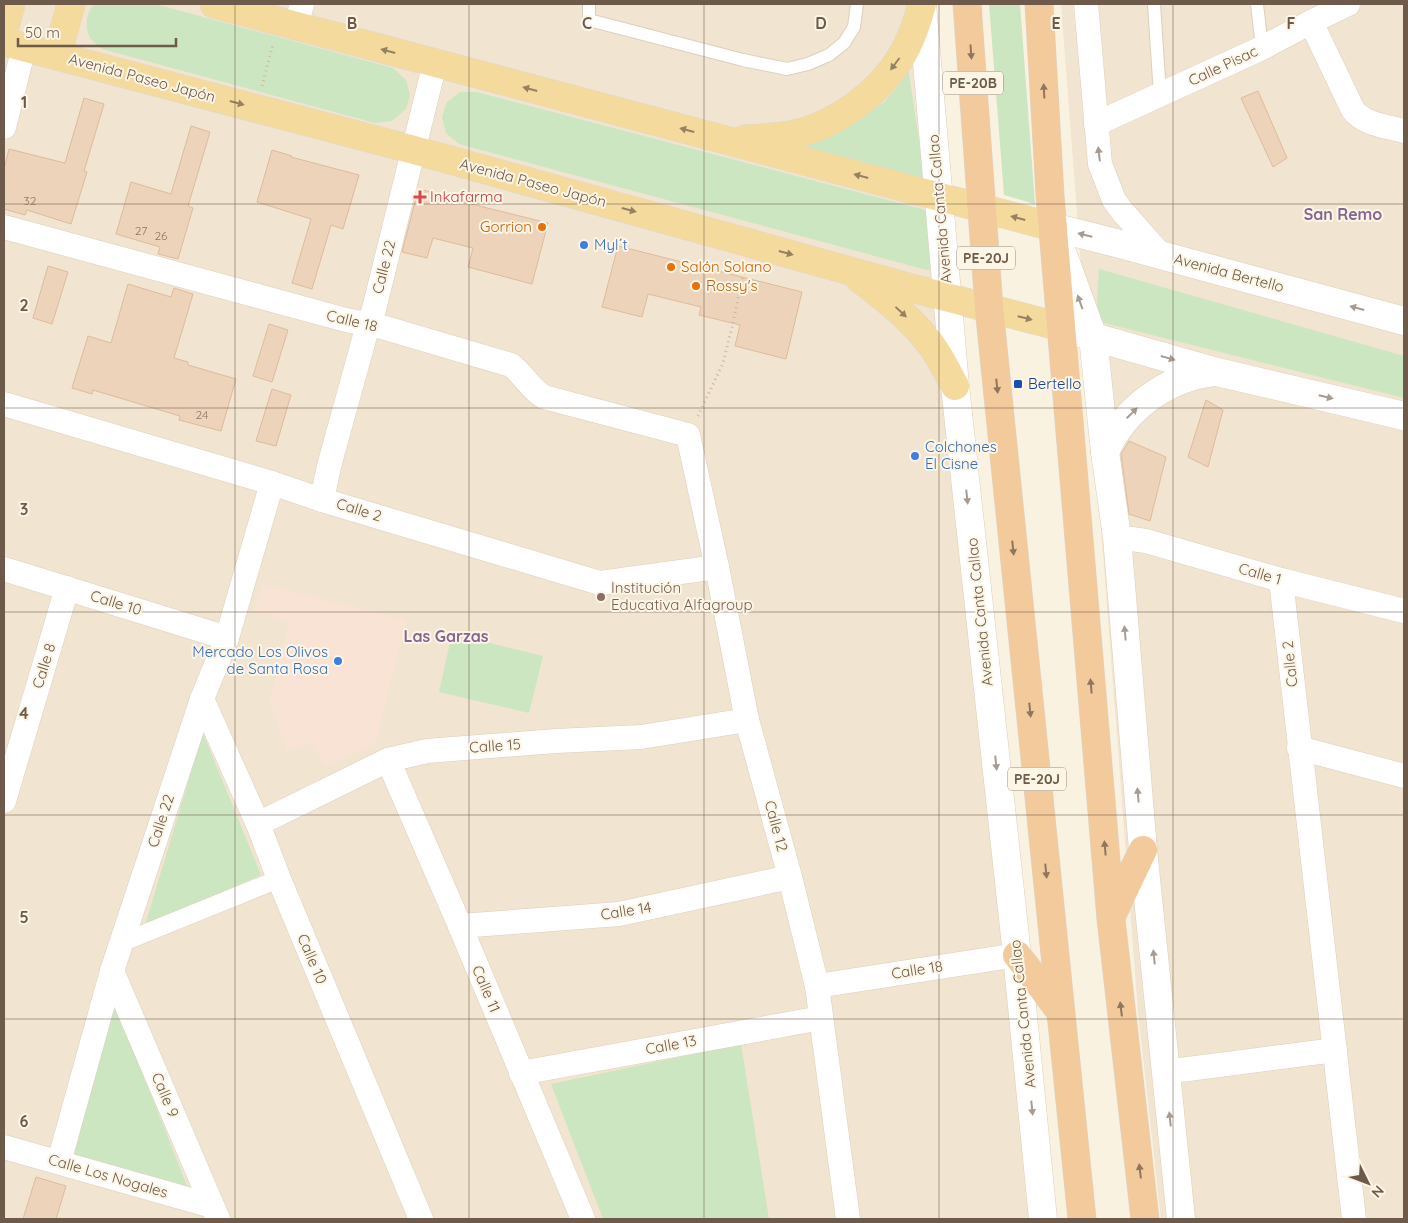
<svg xmlns="http://www.w3.org/2000/svg" width="1408" height="1223" font-family="Quicksand,sans-serif">
<style>
.residential{fill:#f1e4d0}
.commercial{fill:#f9e3d5}
.green{fill:#cce6c1}
.building{fill:#edd3ba;stroke:#debb9c}
.lines{fill:none;stroke-linecap:round;stroke-linejoin:round}
.service-casing{stroke:#ddcfbd;stroke-width:14}
.pedestrian-casing{stroke:#ddcfbd;stroke-width:19}
.minor-casing{stroke:#ddcfbd;stroke-width:25}
.secondary-casing{stroke:#deceb9;stroke-width:29}
.primary-casing{stroke:#dcd7d4;stroke-width:29}
.trunk-casing{stroke:#dcd7d4;stroke-width:29}
.path{stroke:#d1b69e;stroke-width:3;stroke-dasharray:1 4;stroke-linecap:butt}
.service{stroke:#fff;stroke-width:12}
.pedestrian{stroke:#fff;stroke-width:18}
.minor{stroke:#fff;stroke-width:24}
.secondary{stroke:#fff;stroke-width:28}
.primary{stroke:#f4db9d;stroke-width:28}
.trunk{stroke:#f2ca9c;stroke-width:28}
.oneway{fill:#968163}
.oneway2{fill:#8f765e}
.oneway3{fill:#a89c92}
.grid{fill:none;stroke:#6e5a4a;stroke-width:1;stroke-opacity:0.55}
.health-dot{fill:#e0444e;stroke:#fdf6e6;stroke-width:2}
.food-dot{fill:#e8710a;stroke:#fdf6e6;stroke-width:2}
.shop-dot{fill:#3f7fe0;stroke:#fdf6e6;stroke-width:2}
.transit-dot{fill:#1a4fb4;stroke:#fdf6e6;stroke-width:2}
.education-dot{fill:#8d6e63;stroke:#fdf6e6;stroke-width:2}
.labels{text-anchor:middle;stroke-width:4;stroke-linejoin:round;paint-order:stroke}
.number-label{font-size:12px;fill:#8e7866}
.shield{fill:#fdf6e6;stroke:#998979;stroke-width:1}
.shield-label{font-size:14px;font-weight:bold;fill:#6e5a4a}
.street-label{font-size:15px;fill:#6e5a4a;stroke:#fdf6e6}
.health-label{font-size:15px;fill:#be3a42;stroke:#fdf6e6;text-anchor:start}
.food-label{font-size:15px;fill:#c56008;stroke:#fdf6e6;text-anchor:start}
.shop-label{font-size:15px;fill:#366cbe;stroke:#fdf6e6;text-anchor:start}
.transit-label{font-size:15px;fill:#164399;stroke:#fdf6e6;text-anchor:start}
.education-label{font-size:15px;fill:#785e54;stroke:#fdf6e6;text-anchor:start}
.neighbourhood-label{font-size:16px;font-weight:bold;fill:#866691;stroke:#fdf6e6}
.grid-label{font-size:16px;text-anchor:middle;font-weight:bold;fill:#6e5a4a;stroke:#fdf6e6;stroke-width:4;stroke-linejoin:round;paint-order:stroke}
</style>
<rect width="100%" height="100%" fill="#faf2e0"/>
<g class="residential">
<path d="M4,4H931L968,396L1055,1219H4Z"/>
<path d="M1061,4H1404V1219H1161L1138,1012Z"/>
</g>
<path class="commercial" d="M263,584L407,620L375,744L326,766L311,742L287,751L270,700L289,622L254,610Z"/>
<g class="green">
<path d="M95,4H155L393,68L406,80L410,95L406,109L392,121L375,123L102,49C98,45 92,42 90,37C84,28 86,11 95,4Z"/>
<path d="M989,4H1020L1035,204L1004,195Z"/>
<path d="M908,67L925,181L788,141L848,123L883,103L896,89Z"/>
<path d="M460,92H477L922,209L932,214L937,270H927L459,144L446,133L442,117L447,102Z"/>
<path d="M1099,269L1404,356V398L1096,321Z"/>
<path d="M452,634L543,656L529,713L439,692Z"/>
<path d="M203,733L261,875L145,925Z"/>
<path d="M114,1002L188,1188L74,1155Z"/>
<path d="M741,1044L769,1219H603L551,1084Z"/>
</g>
<g class="building">
<path d="M1258,91L1287,158L1273,167L1241,98Z"/>
<path d="M84,98L104,104L84,171L87,172L71,224L27,210L25,215L4,209V169L9,149L65,163Z"/>
<path d="M191,126L210,132L188,206L193,208L178,259L158,254L160,247L116,234L131,182L171,194Z"/>
<path d="M272,150L292,156L291,157L359,175L343,229L331,225L312,289L292,283L311,219L257,202Z"/>
<path d="M423,190L443,195V197L548,223L532,284L468,267L473,248L433,238L427,258L402,252L417,194Z"/>
<path d="M618,246L802,292L786,359L735,346L740,325L699,315L701,307L648,294L642,317L602,307Z"/>
<path d="M48,266L68,272L52,324L33,318Z"/>
<path d="M128,284L171,297L174,288L193,294L174,358L188,362V365L236,379L221,431L179,420L180,416L93,390L92,394L72,388L88,336L111,343Z"/>
<path d="M269,324L288,330L272,382L253,376Z"/>
<path d="M272,389L291,395L276,446L256,441Z"/>
<path d="M1206,400L1223,410L1208,467L1188,457Z"/>
<path d="M1129,441L1166,457L1150,521L1129,514L1121,454Z"/>
<path d="M36,1177L66,1186L56,1219H23Z"/>
</g>
<g class="lines">
<defs>
<g id="service">
<path d="M589,4V20L743,60L787,69L808,64L829,55L844,43L854,27L857,4"/>
<path d="M1154,4L1160,95"/>
<path d="M1257,4L1262,48"/>
</g>
<path id="pedestrian" d="M121,943L279,879"/>
<g id="minor">
<path d="M1086,4L1100,164L1114,200L1122,211L1161,255"/>
<path d="M1311,22L1353,110C1365,125 1387,126 1404,131"/>
<path d="M296,26L302,4"/>
<path d="M1096,124L1262,48L1311,22L1348,4"/>
<path d="M4,127L24,47"/>
<path d="M4,227L346,320L382,327L511,365C523,374 531,390 544,397L688,435L717,567L747,720L790,877L817,986L848,1219"/>
<path d="M4,404L272,483L322,500L600,583L717,567"/>
<path d="M322,500L329,466L368,325L374,309L435,63"/>
<path d="M1117,537L1146,541L1281,580L1404,611"/>
<path d="M4,569L227,638"/>
<path d="M1281,580L1354,1219"/>
<path d="M202,699L258,824L279,879L421,1219"/>
<path d="M1299,748L1404,776"/>
<path d="M388,760L460,926L583,1219"/>
<path d="M4,801L67,588"/>
<path d="M258,824L388,760L427,751L556,741L641,737L747,720"/>
<path d="M460,926L619,914L790,877"/>
<path d="M112,971L218,1219"/>
<path d="M817,986L1017,955"/>
<path d="M1165,1072L1335,1050"/>
<path d="M521,1073L821,1018"/>
<path d="M4,1147L212,1206"/>
<path d="M59,1162L112,971L202,699L227,638L272,483"/>
</g>
<g id="secondary">
<path d="M922,4L955,386L1017,955L1043,1219"/>
<path d="M1053,227L1116,243L1404,321"/>
<path d="M1058,241L1093,337L1105,452L1117,537L1143,850L1181,1219"/>
<path d="M1076,332L1217,372L1404,416"/>
<path d="M1105,452C1108,446 1111,438 1116,432C1134,405 1162,385 1193,376C1200,374 1208,373 1215,372"/>
</g>
<g id="primary">
<path d="M214,4L1053,227"/>
<path d="M4,30L11,4"/>
<path d="M4,42L414,150L915,289L1061,327"/>
<path d="M57,56L71,4"/>
<path d="M745,139C762,138 779,137 795,134C836,125 879,93 901,57C911,41 917,23 922,4"/>
<path d="M860,279C885,298 910,318 929,342C940,356 947,371 955,386"/>
</g>
<g id="trunk">
<path d="M967,4L989,308L1082,1219"/>
<path d="M1039,4L1050,195L1111,919L1145,1219"/>
<path d="M1111,917L1143,850"/>
<path d="M1017,955L1060,1011"/>
</g>
</defs>
<use href="#service" class="service-casing"/>
<use href="#pedestrian" class="pedestrian-casing"/>
<use href="#minor" class="minor-casing"/>
<use href="#secondary" class="secondary-casing"/>
<use href="#primary" class="primary-casing"/>
<use href="#trunk" class="trunk-casing"/>
<g class="path">
<path d="M262,86L273,44"/>
<path d="M698,416L723,363L732,327L745,266"/>
</g>
<use href="#service" class="service"/>
<use href="#pedestrian" class="pedestrian"/>
<use href="#minor" class="minor"/>
<use href="#secondary" class="secondary"/>
<use href="#primary" class="primary"/>
<use href="#trunk" class="trunk"/>
</g>
<defs><path id="oneway-solid" d="M-6-.8H1V-3.2L6.5 0L1 3.2V.8H-6Z" transform="scale(1.25)"/></defs>
<g class="oneway">
<use href="#oneway-solid" transform="translate(388 51) rotate(-165)"/>
<use href="#oneway-solid" transform="translate(895 64) rotate(127)"/>
<use href="#oneway-solid" transform="translate(530 89) rotate(-165)"/>
<use href="#oneway-solid" transform="translate(237 103) rotate(15)"/>
<use href="#oneway-solid" transform="translate(687 130) rotate(-165)"/>
<use href="#oneway-solid" transform="translate(861 176) rotate(-165)"/>
<use href="#oneway-solid" transform="translate(629 210) rotate(15)"/>
<use href="#oneway-solid" transform="translate(1018 218) rotate(-165)"/>
<use href="#oneway-solid" transform="translate(786 253) rotate(15)"/>
<use href="#oneway-solid" transform="translate(901 312) rotate(43)"/>
<use href="#oneway-solid" transform="translate(1025 318) rotate(14)"/>
</g>
<g class="oneway2">
<use href="#oneway-solid" transform="translate(971 52) rotate(86)"/>
<use href="#oneway-solid" transform="translate(1044 91) rotate(-93)"/>
<use href="#oneway-solid" transform="translate(997 386) rotate(84)"/>
<use href="#oneway-solid" transform="translate(1013 548) rotate(84)"/>
<use href="#oneway-solid" transform="translate(1091 686) rotate(-95)"/>
<use href="#oneway-solid" transform="translate(1030 710) rotate(84)"/>
<use href="#oneway-solid" transform="translate(1105 848) rotate(-95)"/>
<use href="#oneway-solid" transform="translate(1046 871) rotate(84)"/>
<use href="#oneway-solid" transform="translate(1121 1009) rotate(-97)"/>
<use href="#oneway-solid" transform="translate(1140 1171) rotate(-97)"/>
</g>
<g class="oneway3">
<use href="#oneway-solid" transform="translate(1099 154) rotate(-97)"/>
<use href="#oneway-solid" transform="translate(1085 235) rotate(-166)"/>
<use href="#oneway-solid" transform="translate(1080 302) rotate(-110)"/>
<use href="#oneway-solid" transform="translate(1357 308) rotate(-165)"/>
<use href="#oneway-solid" transform="translate(1168 358) rotate(16)"/>
<use href="#oneway-solid" transform="translate(1326 397) rotate(13)"/>
<use href="#oneway-solid" transform="translate(1132 413) rotate(-45)"/>
<use href="#oneway-solid" transform="translate(967 497) rotate(84)"/>
<use href="#oneway-solid" transform="translate(1125 633) rotate(-95)"/>
<use href="#oneway-solid" transform="translate(996 763) rotate(84)"/>
<use href="#oneway-solid" transform="translate(1138 795) rotate(-95)"/>
<use href="#oneway-solid" transform="translate(1154 957) rotate(-96)"/>
<use href="#oneway-solid" transform="translate(1032 1108) rotate(84)"/>
<use href="#oneway-solid" transform="translate(1170 1119) rotate(-96)"/>
</g>
<path class="grid" d="M235,4V1219M469,4V1219M704,4V1219M939,4V1219M1173,4V1219M4,204H1404M4,408H1404M4,612H1404M4,815H1404M4,1019H1404"/>
<path class="health-dot" d="M417.5 189.5h5v5h5v5h-5v5h-5v-5h-5v-5h5z"/>
<g class="food-dot">
<circle cx="542" cy="227" r="5"/>
<circle cx="671" cy="267" r="5"/>
<circle cx="696" cy="286" r="5"/>
</g>
<g class="shop-dot">
<circle cx="584" cy="245" r="5"/>
<circle cx="915" cy="456" r="5"/>
<circle cx="338" cy="661" r="5"/>
</g>
<rect class="transit-dot" x="1013" y="379" width="10" height="10" rx="2.5"/>
<circle class="education-dot" cx="601" cy="597" r="5"/>
<g class="labels">
<g class="number-label">
<text x="30" y="205">32</text>
<text x="141" y="235">27</text>
<text x="161" y="240">26</text>
<text x="202" y="419">24</text>
</g>
<g class="shield">
<rect x="943" y="71.5" width="60" height="23" rx="4"/>
<rect x="957" y="246.5" width="58" height="23" rx="4"/>
<rect x="1008" y="767.5" width="58" height="23" rx="4"/>
</g>
<g class="shield-label">
<text x="973" y="88">PE-20B</text>
<text x="986" y="263">PE-20J</text>
<text x="1037" y="784">PE-20J</text>
</g>
<g class="street-label">
<text transform="translate(1223 66) rotate(-25)" y="5">Calle Pisac</text>
<text transform="translate(142 78) rotate(15)" y="5">Avenida Paseo Japón</text>
<text transform="translate(533 183) rotate(15)" y="5">Avenida Paseo Japón</text>
<text transform="translate(940 209) rotate(-95)" y="5">Avenida Canta Callao</text>
<text transform="translate(384 267) rotate(-76)" y="5">Calle 22</text>
<text transform="translate(1229 273) rotate(15)" y="5">Avenida Bertello</text>
<text transform="translate(352 321) rotate(13)" y="5">Calle 18</text>
<text transform="translate(359 510) rotate(17)" y="5">Calle 2</text>
<text transform="translate(1260 574) rotate(16)" y="5">Calle 1</text>
<text transform="translate(116 603) rotate(17)" y="5">Calle 10</text>
<text transform="translate(980 612) rotate(-96)" y="5">Avenida Canta Callao</text>
<text transform="translate(1290 664) rotate(-96)" y="5">Calle 2</text>
<text transform="translate(44 666) rotate(-73)" y="5">Calle 8</text>
<text transform="translate(495 746) rotate(-4)" y="5">Calle 15</text>
<text transform="translate(161 821) rotate(-72)" y="5">Calle 22</text>
<text transform="translate(776 826) rotate(75)" y="5">Calle 12</text>
<text transform="translate(626 911) rotate(-9)" y="5">Calle 14</text>
<text transform="translate(312 959) rotate(67)" y="5">Calle 10</text>
<text transform="translate(917 970) rotate(-9)" y="5">Calle 18</text>
<text transform="translate(486 989) rotate(67)" y="5">Calle 11</text>
<text transform="translate(1023 1014) rotate(-96)" y="5">Avenida Canta Callao</text>
<text transform="translate(671 1045) rotate(-10)" y="5">Calle 13</text>
<text transform="translate(165 1095) rotate(67)" y="5">Calle 9</text>
<text transform="translate(108 1176) rotate(16)" y="5">Calle Los Nogales</text>
</g>
<g class="health-label">
<text x="430" y="202">Inkafarma</text>
</g>
<g class="food-label">
<text x="532" y="232" text-anchor="end">Gorrion</text>
<text x="681" y="272">Salón Solano</text>
<text x="706" y="291">Rossy's</text>
</g>
<g class="shop-label">
<text x="594" y="250">Myl´t</text>
<text x="925" y="452">Colchones<tspan x="925" dy="17">El Cisne</tspan></text>
<text x="328" y="657" text-anchor="end">Mercado Los Olivos<tspan x="328" dy="17">de Santa Rosa</tspan></text>
</g>
<g class="transit-label">
<text x="1028" y="389">Bertello</text>
</g>
<g class="education-label">
<text x="611" y="593">Institución<tspan x="611" dy="17">Educativa Alfagroup</tspan></text>
</g>
<g class="neighbourhood-label">
<text x="1343" y="220">San Remo</text>
<text x="446" y="642">Las Garzas</text>
</g>
</g>
<g class="grid-label">
<text x="352" y="29">B</text>
<text x="587" y="29">C</text>
<text x="821" y="29">D</text>
<text x="1056" y="29">E</text>
<text x="1291" y="29">F</text>
<text x="24" y="108">1</text>
<text x="24" y="311">2</text>
<text x="24" y="515">3</text>
<text x="24" y="719">4</text>
<text x="24" y="923">5</text>
<text x="24" y="1127">6</text>
</g>
<rect width="1408" height="1223" fill="none" stroke="#6e5a4a" stroke-width="10"/>
<g transform="translate(1368 1183) rotate(132)" stroke="#fdf6e6" stroke-width="4" paint-order="stroke">
<path d="M0-4L9 19L0 12L-9 19Z" fill="#6e5a4a"/>
<text y="-8" font-size="14" font-weight="bold" text-anchor="middle" fill="#6e5a4a">N</text>
</g>
<path d="M18 38v8h158v-8" fill="none" stroke="#6e5a4a" stroke-width="2.5"/>
<text x="25" y="38" font-size="15" fill="#6e5a4a" stroke="#fdf6e6" stroke-width="4" paint-order="stroke">50 m</text>
</svg>
